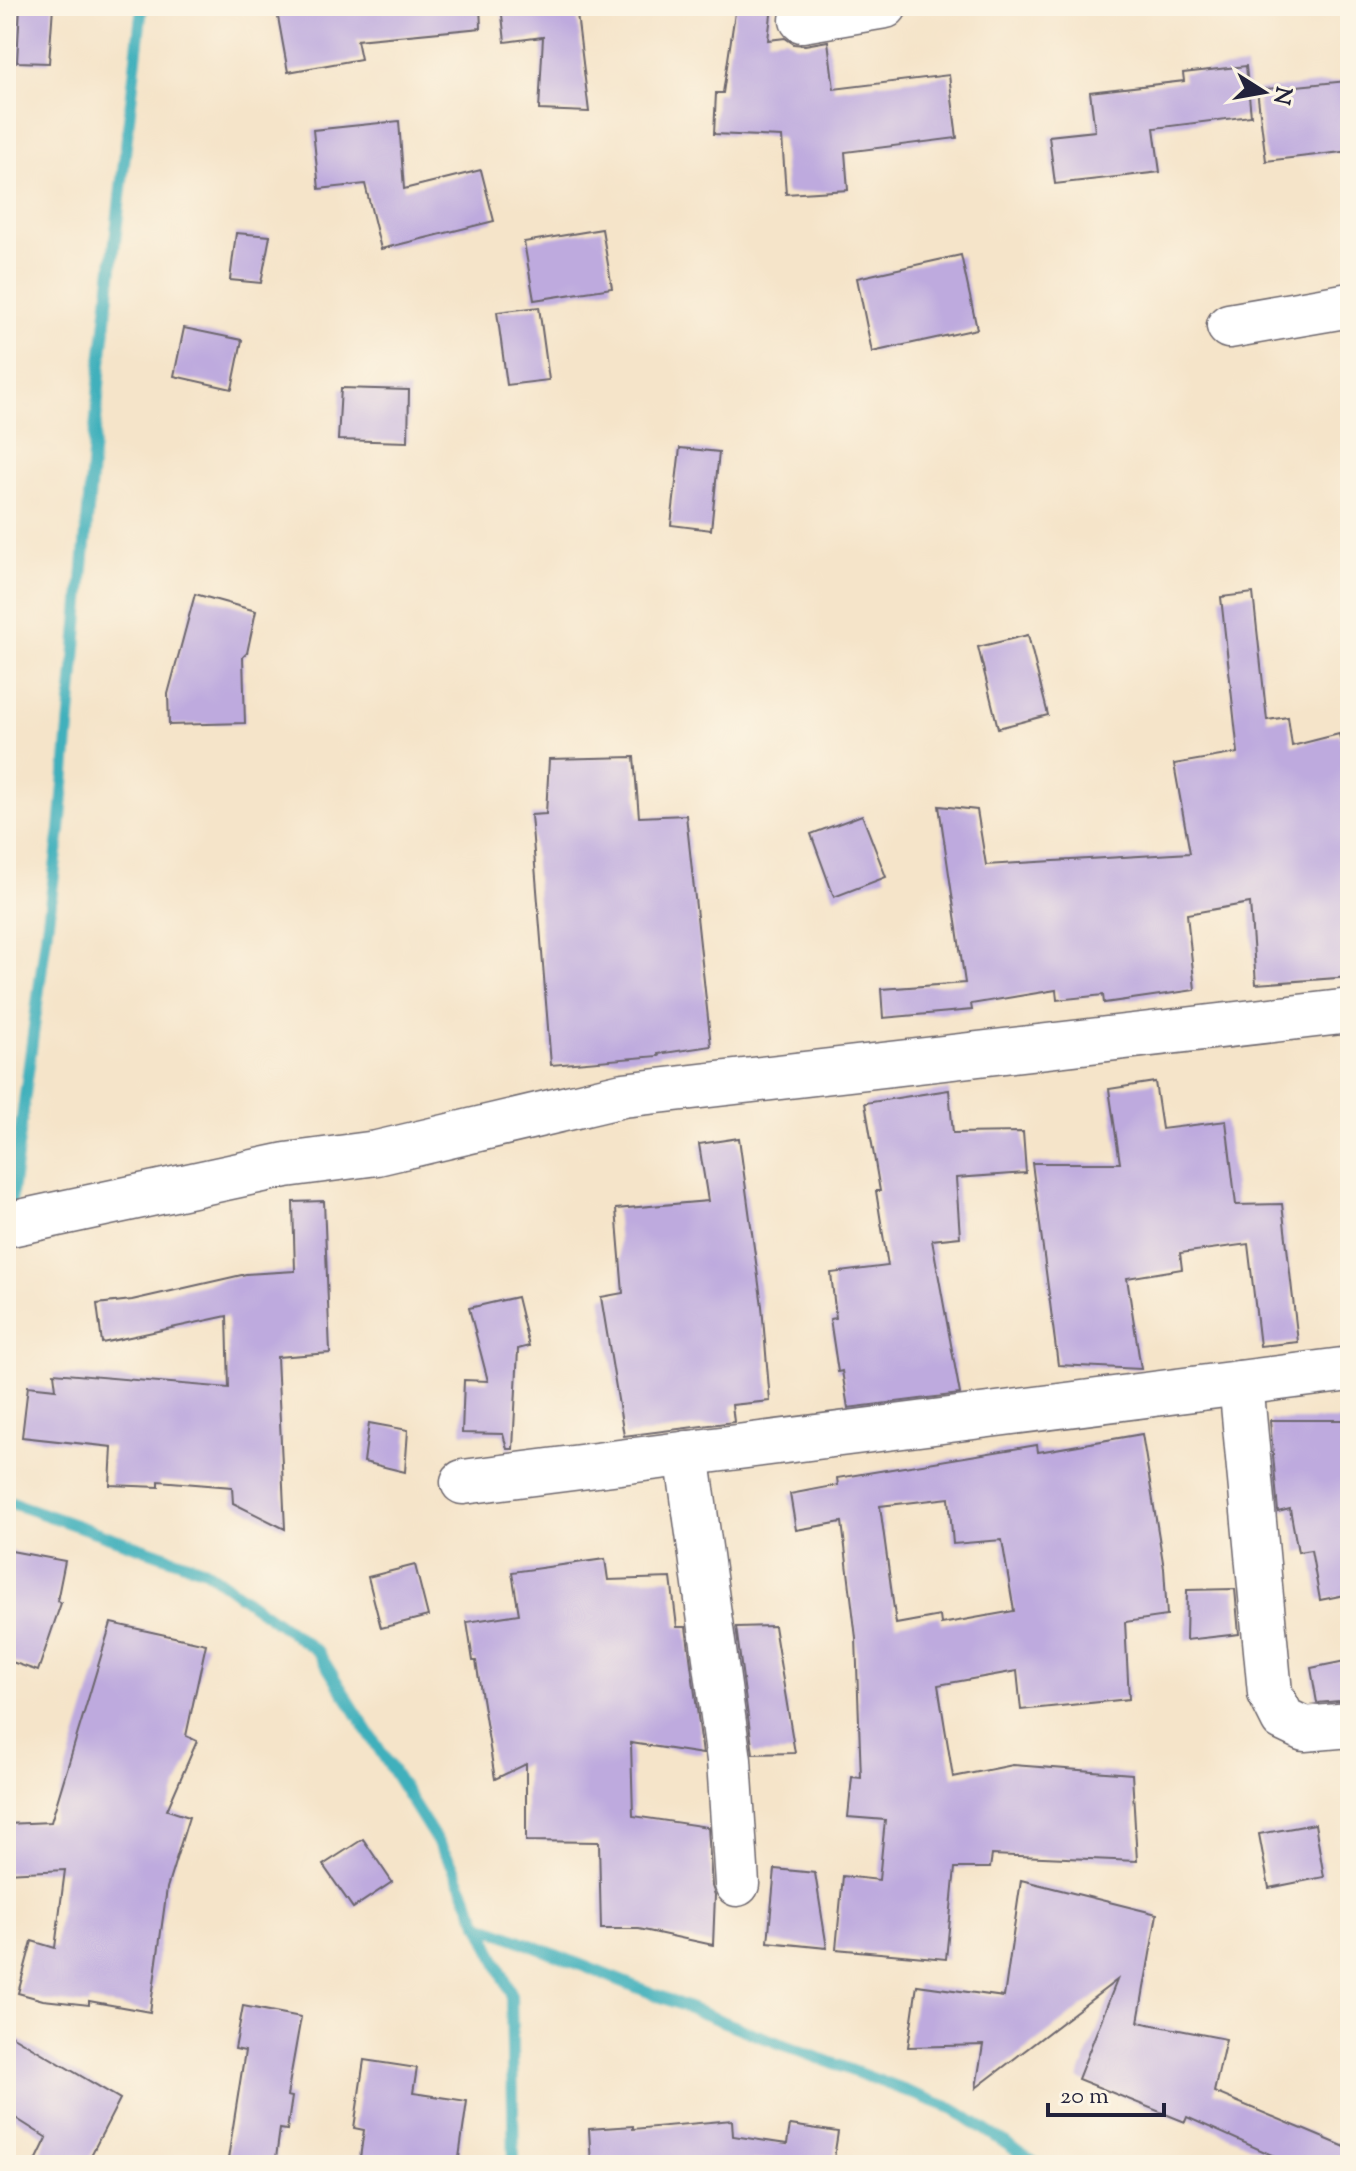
<svg xmlns="http://www.w3.org/2000/svg" width="1356" height="2171" font-family="'Sorts Mill Goudy',serif">
<style>
.lines{fill:none;stroke-linecap:round;stroke-linejoin:round}
.stream{stroke:#41b0bc;stroke-width:12}
.building{fill:#beaade;fill-rule:evenodd}
.street-casing{stroke:#6c666d;stroke-width:47}
.street{stroke:#fff;stroke-width:44}
</style>
<rect width="100%" height="100%" fill="#fcf5e5"/>
<filter id="ink" filterUnits="userSpaceOnUse"><feTurbulence type="fractalNoise" baseFrequency=".0125" numOctaves="2"/><feDisplacementMap in="SourceGraphic" scale="16" xChannelSelector="R" yChannelSelector="G"/><feConvolveMatrix kernelMatrix="1 2 1 2 8 2 1 2 1" color-interpolation-filters="sRGB"/></filter>
<filter id="wash" filterUnits="userSpaceOnUse"><feTurbulence type="fractalNoise" baseFrequency=".006" numOctaves="4" result="noise"/><feDisplacementMap in="SourceGraphic" scale="32" xChannelSelector="R" yChannelSelector="G"/><feGaussianBlur stdDeviation="1.8" result="paint"/><feColorMatrix in="noise" values="0 0 0 0 0 0 0 0 0 0 0 0 0 0 0 0 0 1.4 0 .05"/><feComposite in="paint" operator="in"/></filter>
<g filter="url(#wash)">
<rect width="100%" height="100%" fill="#f5e4c9"/>
<g class="lines">
<g class="stream">
<path d="M9,1216L60,830L101,363L142,6"/>
<path d="M6,1501L205,1570L318,1652L452,1865L511,1993L514,2165"/>
<path d="M478,1924L752,2033L954,2109L1038,2165"/>
</g>
</g>
<g id="blocks">
<g class="building">
<path d="M20,6H53L49,63L17,62Z"/>
<path d="M276,6H480L481,28L357,40L361,59L288,72Z"/>
<path d="M501,6H576L589,112L539,110L543,37L505,42Z"/>
<path d="M736,6H772L768,40L785,38L794,44L805,45L828,41L834,89L949,75L957,138L845,152L848,190L786,194L782,137L714,134L716,93H723Z"/>
<path d="M1246,66L1251,116L1154,128L1160,172L1055,184L1049,136L1095,131L1090,92L1184,81L1183,73Z"/>
<path d="M1347,81L1350,151L1266,161L1257,90Z"/>
<path d="M399,121L404,189L481,170L494,221L381,249L365,184L319,189L313,130Z"/>
<path d="M602,229L612,288L534,300L524,242Z"/>
<path d="M236,233L270,236L261,283L230,280Z"/>
<path d="M961,255L977,329L872,352L857,278Z"/>
<path d="M539,307L549,380L507,385L497,312Z"/>
<path d="M184,328L242,340L232,389L174,376Z"/>
<path d="M341,388L409,390L408,442L338,440Z"/>
<path d="M680,448L719,452L711,530L671,525Z"/>
<path d="M1253,593L1267,720L1288,717L1292,746L1339,734L1350,780V977L1256,984L1250,903L1187,914L1195,990L1104,1003L1103,995L1057,1000L1056,990L971,1004L972,1010L883,1018L881,989L965,983L939,806L977,810L986,865L1190,853L1174,764L1238,753L1221,597Z"/>
<path d="M195,594L256,611L247,653L243,657L245,723L169,725L168,694Z"/>
<path d="M1028,635L1048,715L998,728L978,647Z"/>
<path d="M634,757L639,817L686,815L711,1046L658,1054L659,1056L551,1065L531,815L546,814L549,759Z"/>
<path d="M862,815L886,877L834,897L811,834Z"/>
<path d="M1155,1082L1162,1129L1226,1121L1236,1205L1282,1204L1298,1342L1260,1346L1248,1244L1180,1253L1182,1269L1127,1278L1141,1369L1058,1365L1032,1163H1120L1109,1089Z"/>
<path d="M949,1090L953,1133L1023,1132L1026,1173L956,1178L960,1237L932,1240L960,1394L848,1408L842,1371L838,1372L830,1319L836,1318L831,1273L888,1266L876,1191H880L865,1103Z"/>
<path d="M739,1138L762,1306L770,1401L732,1405L734,1422L624,1436L601,1297L623,1293L616,1209L708,1201L699,1144Z"/>
<path d="M324,1201L330,1353L277,1357L285,1529L233,1503L232,1487L159,1481V1487L110,1485L112,1447L22,1437L28,1386L56,1389L54,1373L229,1388L227,1316L102,1343L97,1304L132,1300L246,1274L295,1271L293,1202Z"/>
<path d="M517,1297L529,1346L518,1349L513,1449H507L503,1434L462,1433L464,1380L488,1381L469,1308Z"/>
<path d="M1270,1420H1350V1594L1320,1600L1311,1550L1298,1552L1290,1509L1278,1512Z"/>
<path d="M369,1423L408,1430L405,1472L364,1462Z"/>
<path d="M1142,1434L1164,1568L1167,1616L1125,1622L1129,1699L1021,1710L1017,1671L938,1685L953,1777L1013,1765L1132,1774L1137,1861L992,1855L990,1868H955L946,1959L836,1949L843,1876L879,1880L885,1820L848,1817L852,1777L861,1778L856,1638L842,1522L796,1530L790,1494L838,1485L837,1478L1037,1445L1038,1452ZM949,1498L953,1544L1002,1540L1014,1611L941,1624L940,1616L896,1624L880,1506Z"/>
<path d="M6,1550L65,1561L57,1601L61,1603L38,1671L6,1660Z"/>
<path d="M605,1559L608,1580L671,1578L677,1627H686L703,1754L631,1743L633,1816L708,1827L712,1886L715,1895L713,1945L639,1929H601L599,1842L526,1841V1764L495,1779L476,1661H473L467,1622L519,1614L512,1572Z"/>
<path d="M415,1565L428,1616L381,1628L368,1577Z"/>
<path d="M1235,1589L1239,1634L1186,1640L1187,1590Z"/>
<path d="M111,1623L206,1644L186,1736L197,1741L167,1810L189,1817L167,1888L150,2012L89,2001V2005L43,2000L18,1993L32,1941L55,1948L65,1870L6,1873V1824L51,1822Z"/>
<path d="M774,1626L795,1753L753,1754L736,1627Z"/>
<path d="M1350,1660V1700L1317,1703L1311,1668Z"/>
<path d="M1315,1824L1324,1877L1269,1888L1259,1834Z"/>
<path d="M363,1839L392,1882L353,1908L323,1865Z"/>
<path d="M775,1869L815,1873L827,1948L768,1942Z"/>
<path d="M1021,1880L1157,1914L1138,2022L1226,2039L1214,2092L1350,2149V2165H1294L1187,2117L1185,2122L1078,2079L1117,1980L976,2088L983,2045L908,2047L917,1985L1004,1997Z"/>
<path d="M243,2006L301,2017L287,2096L292,2097L287,2130L280,2129L275,2165H227L245,2051L235,2049Z"/>
<path d="M6,2032L120,2099L86,2165H34L47,2138L6,2112Z"/>
<path d="M364,2060L417,2068L413,2093L467,2101L458,2165H359L364,2130L354,2128Z"/>
<path d="M732,2120L733,2136L787,2144L790,2125L838,2132L833,2164L791,2158L698,2165H591L589,2129L633,2126V2129Z"/>
</g>
</g>
</g>
<g filter="url(#ink)">
<use href="#blocks" fill-opacity="0" stroke="#6c666d" stroke-width="2"/>
<g class="lines">
<defs>
<g id="street">
<path d="M802,20L885,6"/>
<path d="M1229,326L1350,305"/>
<path d="M6,1225L286,1165L377,1153L623,1095L1350,1011"/>
<path d="M1241,1383L1270,1693L1283,1719L1304,1729L1350,1725"/>
<path d="M687,1453L729,1760L737,1884"/>
<path d="M463,1482L1350,1369"/>
</g>
</defs>
<use href="#street" class="street-casing"/>
<use href="#street" class="street"/>
</g>
</g>
<rect width="1356" height="2171" fill="none" stroke="#fcf5e5" stroke-width="32"/>
<g transform="translate(1264 92) rotate(101)" stroke="#fcf5e5" stroke-width="6" paint-order="stroke">
<path d="M0-6L14 30L0 20L-14 30Z" fill="#22223b"/>
<text y="-12" font-size="22" font-weight="bold" text-anchor="middle" fill="#22223b">N</text>
</g>
<path d="M1048 2103v12h116v-12" fill="none" stroke="#22223b" stroke-width="4"/>
<text x="1060" y="2103" font-size="24" fill="#22223b" stroke="#fcf5e5" stroke-width="6" paint-order="stroke">20 m</text>
</svg>
